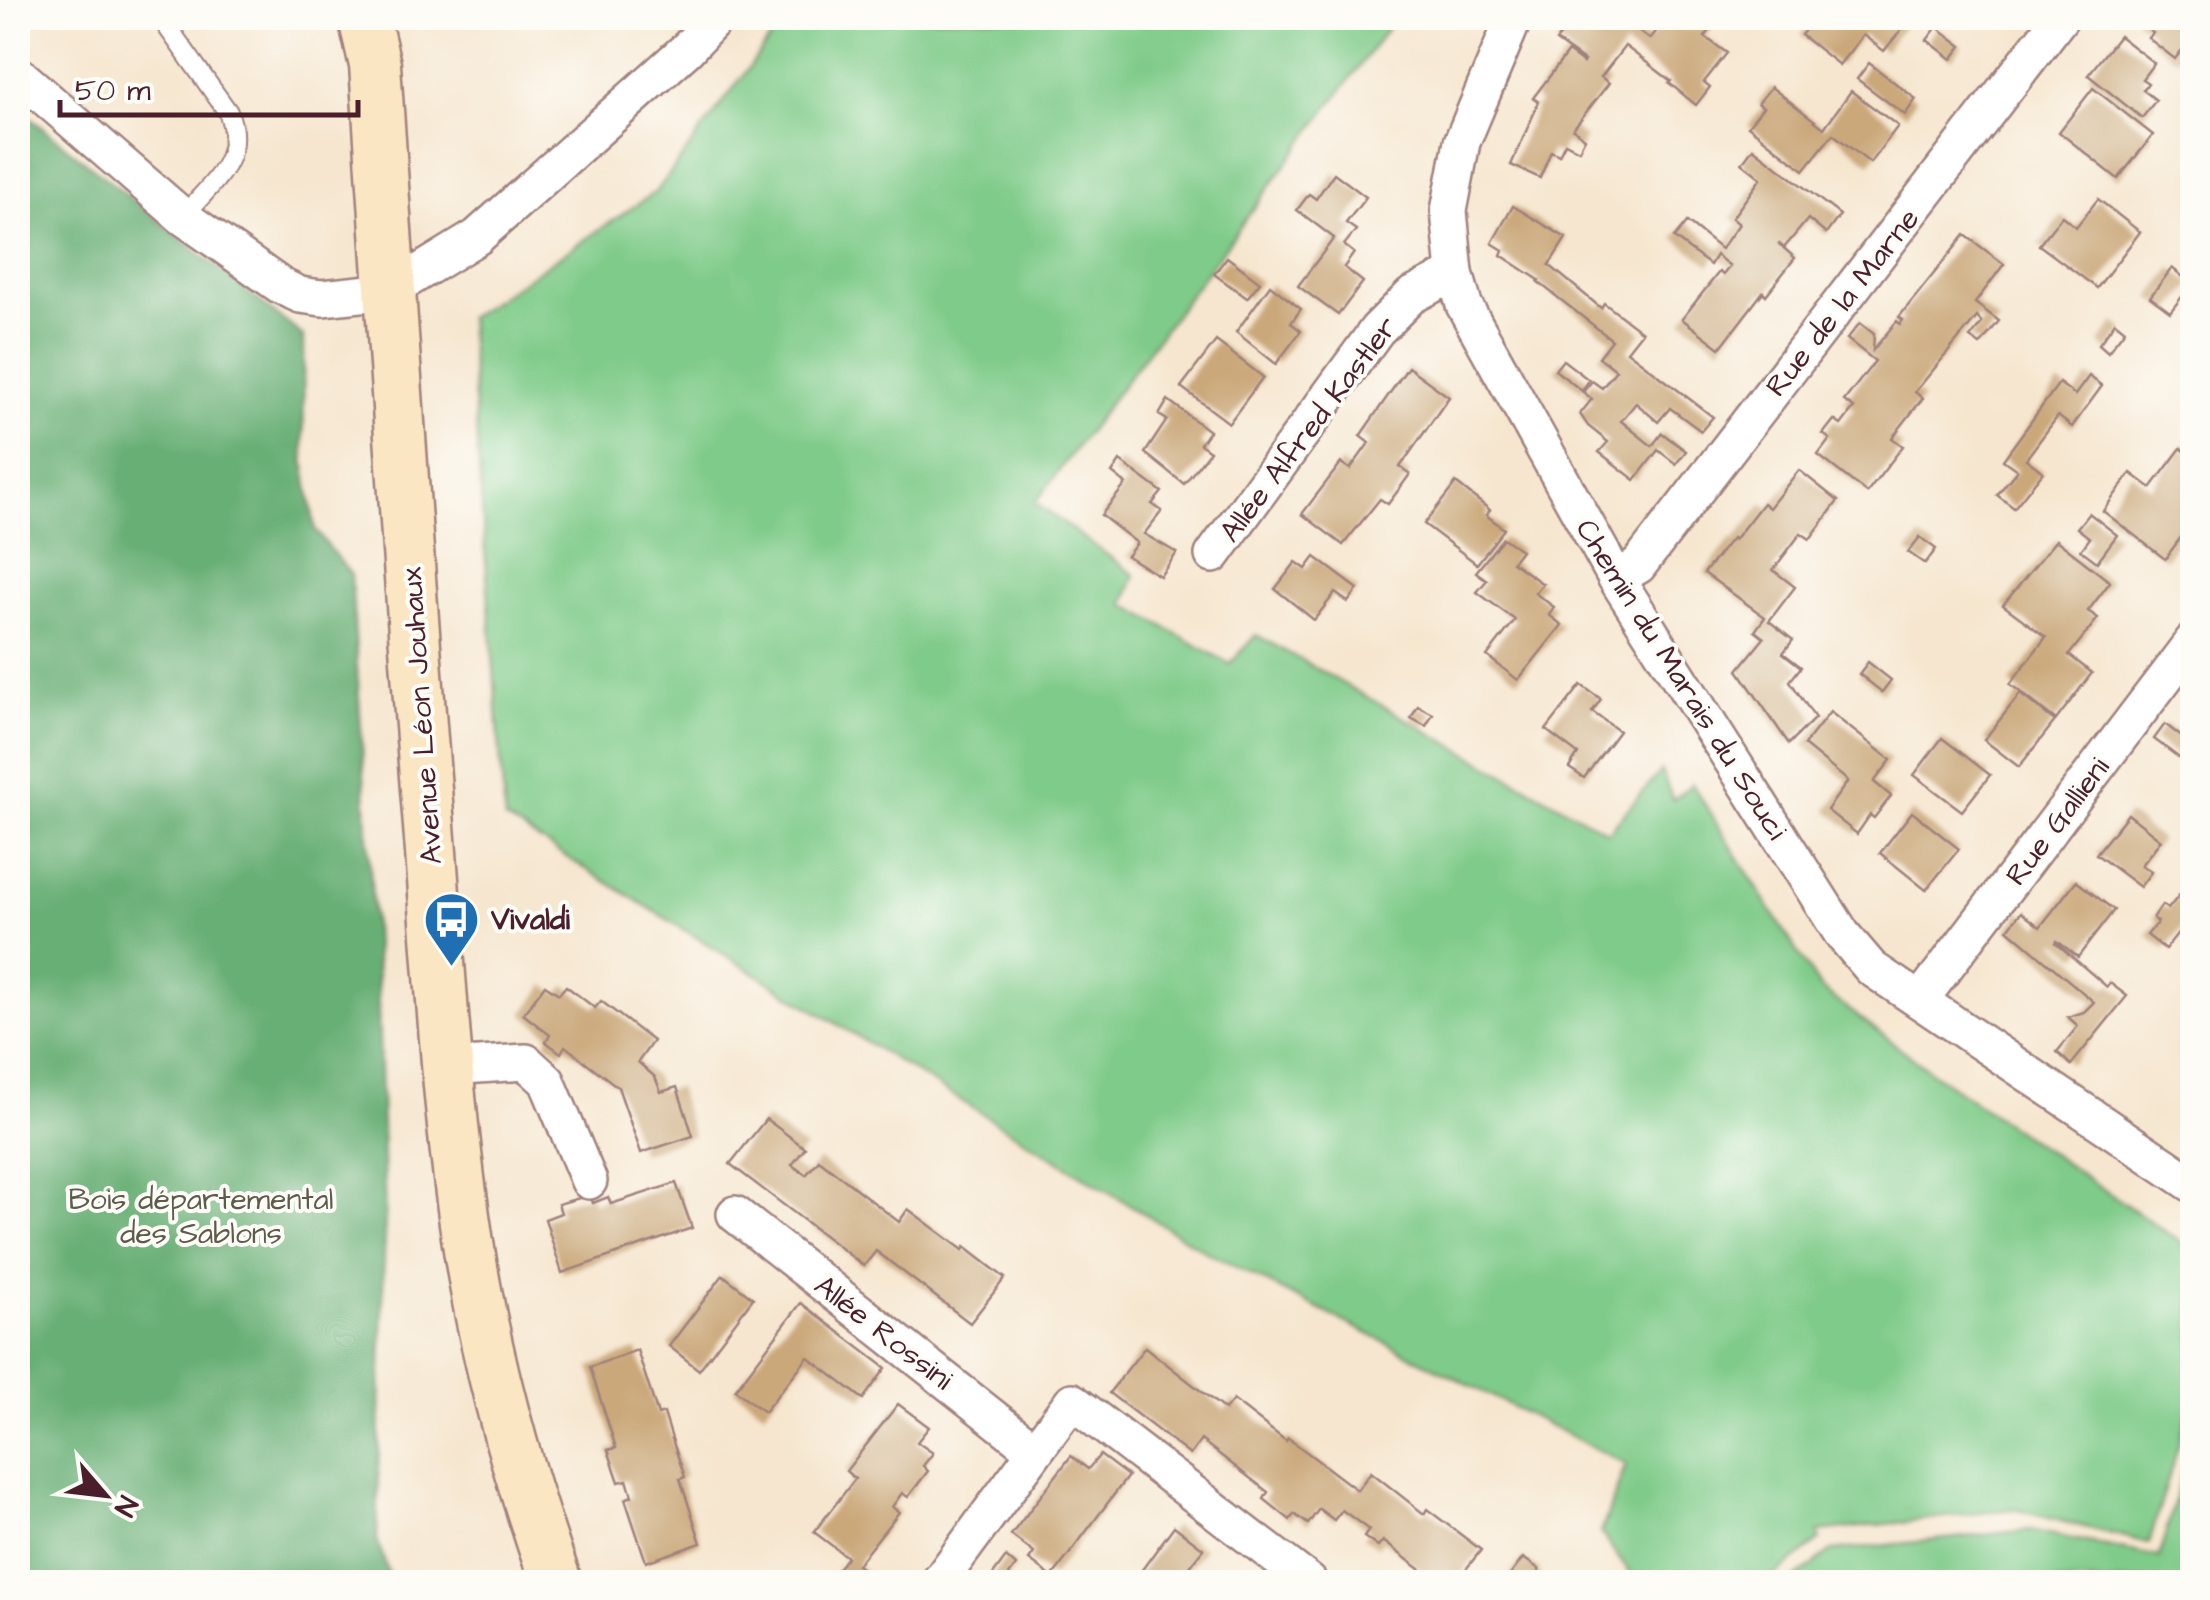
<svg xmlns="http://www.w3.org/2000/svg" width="2210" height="1600" font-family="'Architects Daughter',sans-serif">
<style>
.green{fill:#7fcb89;stroke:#64755a;stroke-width:2.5}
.forest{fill:#67af75;stroke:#586750;stroke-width:2.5}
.building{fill:#caa87a}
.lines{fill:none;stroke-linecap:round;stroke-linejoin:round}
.lane-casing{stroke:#a0827d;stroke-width:22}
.street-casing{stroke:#a0827d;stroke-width:40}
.secondary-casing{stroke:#a0827d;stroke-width:55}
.lane{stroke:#fff;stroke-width:18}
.street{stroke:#fff;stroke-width:35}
.secondary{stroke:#fbe6c4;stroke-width:50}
.labels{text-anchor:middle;stroke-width:8;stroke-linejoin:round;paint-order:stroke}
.street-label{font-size:30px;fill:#4a1f2b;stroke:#fdfcf7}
.poi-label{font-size:30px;font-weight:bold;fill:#4a1f2b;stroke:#fdfcf7;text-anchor:start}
.park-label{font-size:30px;fill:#5d5b4c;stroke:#fdfcf7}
</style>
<rect width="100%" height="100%" fill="#fdfcf7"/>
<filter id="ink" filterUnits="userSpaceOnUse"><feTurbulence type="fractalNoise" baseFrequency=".01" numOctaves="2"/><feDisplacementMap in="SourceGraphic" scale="20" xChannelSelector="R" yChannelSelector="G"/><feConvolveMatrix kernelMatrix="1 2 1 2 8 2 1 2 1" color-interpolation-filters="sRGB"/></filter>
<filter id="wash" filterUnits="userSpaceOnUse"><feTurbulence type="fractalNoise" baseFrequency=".0048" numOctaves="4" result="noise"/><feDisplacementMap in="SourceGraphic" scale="40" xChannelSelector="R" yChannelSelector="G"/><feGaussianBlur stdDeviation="2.25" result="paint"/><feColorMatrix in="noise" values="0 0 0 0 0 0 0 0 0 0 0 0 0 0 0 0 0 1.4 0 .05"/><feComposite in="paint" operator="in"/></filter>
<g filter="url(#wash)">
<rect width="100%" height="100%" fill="#f6e6cf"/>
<g class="green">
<path d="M786,18H1395L1035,503L1135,575L1124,604L1230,664L1256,635L1608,832L1661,771L1673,800L1692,784L1820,988L1940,1078L2192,1250V1399L2149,1543L2013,1509L1818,1532L1820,1540L1767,1582H1636L1601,1533L1626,1464L1208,1253L505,819L468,318L657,191Z"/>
<path d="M2192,1439V1582H1790L1832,1551L2030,1530L2159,1557Z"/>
</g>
<path class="forest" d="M18,108L303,336L304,459L315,530L351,575L377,975L385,1216L377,1539L391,1582H18Z"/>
<g id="blocks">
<g class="building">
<path d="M1574,18H1622L1650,39L1667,18H1717L1719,19L1705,37L1727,53L1704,82L1710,87L1696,105L1669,83L1671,81L1625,46L1601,77L1609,83L1573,129L1585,138L1579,150L1565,143L1559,155L1551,151L1540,178L1511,165L1539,102L1533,98L1568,52L1583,63L1584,61L1556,41Z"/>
<path d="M1814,18H1895L1905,25L1884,51L1863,35L1839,65L1801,35Z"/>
<path d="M2134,18H2192V37L2175,59L2148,38L2153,33Z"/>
<path d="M1937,27L1962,46L1952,59L1927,40Z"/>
<path d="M2119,36L2154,63L2142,79L2148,83L2143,90L2156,100L2142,118L2088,75Z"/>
<path d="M1869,63L1916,99L1905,115L1857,79Z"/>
<path d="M1771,87L1824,128L1851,91L1898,126L1870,163L1833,134L1804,170L1748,126L1763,107L1758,103Z"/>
<path d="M2093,88L2153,135L2118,179L2059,132Z"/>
<path d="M1753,148L1840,215L1826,234L1808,219L1784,248L1778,243L1795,258L1766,295L1763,292L1720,348L1682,319L1719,272L1723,275L1730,266L1716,255L1710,265L1674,238L1687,222L1721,249L1739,224L1732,218L1761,178L1742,163Z"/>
<path d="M1334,173L1366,197L1346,223L1356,230L1344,245L1354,253L1344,267L1363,282L1338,315L1298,286L1334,238L1297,210L1309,194L1316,199Z"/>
<path d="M2098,199L2140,232L2097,288L2039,245L2062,216L2076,227Z"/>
<path d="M1513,206L1566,238L1549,265L1601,308L1604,303L1642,332L1627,351L1713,417L1701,431L1670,408L1658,422L1636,403L1621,421L1652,446L1662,433L1686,451L1676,464L1658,450L1635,480L1599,452L1608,442L1588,426L1580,414L1592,399L1583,392L1592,381L1602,388L1616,370L1599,357L1612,340L1538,282L1539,280L1501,255L1503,250L1492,243Z"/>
<path d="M1965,235L2004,264L1975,303L1999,321L1980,345L1970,338L1982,323L1977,317L1915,392L1923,398L1892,438L1903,446L1867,493L1818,455L1830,439L1823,434L1834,420L1841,425L1854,408L1844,401L1875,361L1847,339L1860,323L1874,334L1873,350L1897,321L1900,324L1903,320L1899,317Z"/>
<path d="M1227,257L1260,282L1247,298L1214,274Z"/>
<path d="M2172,268L2192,284L2170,312L2150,297Z"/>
<path d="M1270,285L1301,309L1291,323L1301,331L1276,364L1236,332Z"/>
<path d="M2115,322L2125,330L2108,352L2099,344Z"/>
<path d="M1216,341L1263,377L1229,423L1181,387Z"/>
<path d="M1563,360L1589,380L1582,391L1555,370Z"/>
<path d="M1408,367L1449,397L1400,467L1410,474L1400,488L1388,504L1380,499L1343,545L1302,514L1341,463L1350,469L1359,457L1369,443L1360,436Z"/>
<path d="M2089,376L2102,386L2072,427L2058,416L2026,459L2043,472L2014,508L1997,495L2017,470L2003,460L2059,383L2075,395Z"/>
<path d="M1168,400L1209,431L1200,444L1210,451L1184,484L1145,453L1167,420L1159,415Z"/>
<path d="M2181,448L2192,457V522L2165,559L2103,511L2131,473L2151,488Z"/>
<path d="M1120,461L1162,492L1152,504L1162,511L1144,534L1177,553L1160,576L1127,556L1137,543L1101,515L1126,484L1112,473Z"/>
<path d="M1799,470L1838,501L1810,539L1801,533L1773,570L1795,587L1769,621L1793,640L1783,653L1801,667L1790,681L1815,718L1789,744L1738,670L1764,638L1755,631L1765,617L1704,573L1732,538L1734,540L1763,503L1769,508Z"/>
<path d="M1456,483L1490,510L1486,515L1504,529L1477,564L1424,524Z"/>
<path d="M2089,513L2117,535L2097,562L2081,550L2090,538L2077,528Z"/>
<path d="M1920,537L1936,549L1925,564L1908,552Z"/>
<path d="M1503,538L1521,550L1512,562L1543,584L1535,593L1554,607L1549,615L1562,625L1518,680L1487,656L1515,620L1477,592L1487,580L1476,572Z"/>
<path d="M2056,540L2110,582L2088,611L2098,618L2069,655L2092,673L2056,720L2010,684L2046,637L2003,605Z"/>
<path d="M1315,557L1358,589L1348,602L1335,593L1314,620L1275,589L1296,562L1306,569Z"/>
<path d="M1868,662L1891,680L1882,692L1859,674Z"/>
<path d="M1581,685L1601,699L1592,712L1619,731L1584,778L1569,768L1578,754L1546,730Z"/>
<path d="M2020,694L2055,721L2019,767L1984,740Z"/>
<path d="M1418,706L1433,714L1426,726L1411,718Z"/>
<path d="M1830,712L1891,760L1874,782L1891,796L1874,818L1870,815L1857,834L1827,810L1848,781L1804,745Z"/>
<path d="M2165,724L2192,745L2182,760L2154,739Z"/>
<path d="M1942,738L1990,775L1962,811L1914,775Z"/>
<path d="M1912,812L1959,849L1926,890L1880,853Z"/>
<path d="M2128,814L2161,840L2141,865L2151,872L2140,887L2096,854Z"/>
<path d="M2076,881L2114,910L2078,957L2057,941L2056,943L2107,987L2110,983L2127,996L2071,1065L2057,1052L2078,1026L2068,1017L2084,1012L2094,1002L2008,929L2021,912L2040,927Z"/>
<path d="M2181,893L2192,902V915L2165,949L2147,935L2158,922L2153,918L2162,905L2168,909Z"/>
<path d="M545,985L559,994L566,986L595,1008L601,1001L653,1041L638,1062L655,1077L661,1092L677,1087L693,1136L641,1153L618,1087L565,1046L561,1053L546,1042L550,1035L523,1014Z"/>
<path d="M766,1119L805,1148L792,1165L806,1175L819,1160L899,1222L908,1209L963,1250L965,1247L1005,1278L970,1323L876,1251L864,1266L730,1164Z"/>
<path d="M676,1183L692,1228L562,1273L545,1219L561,1213L558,1204L590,1195L593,1203L608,1197L611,1204Z"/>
<path d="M723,1275L753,1298L699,1370L669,1346Z"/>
<path d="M801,1303L886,1368L863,1399L808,1357L764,1412L735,1390Z"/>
<path d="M1145,1347L1225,1410L1233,1400L1286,1441L1288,1438L1357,1490L1371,1472L1424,1514L1427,1509L1481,1550L1456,1582H1437L1383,1541L1378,1547L1364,1537L1369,1530L1342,1510L1334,1520L1319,1509L1308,1524L1294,1514L1290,1520L1264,1499L1268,1492L1201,1440L1190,1455L1109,1393Z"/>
<path d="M637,1350L658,1415L664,1413L674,1445L685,1477L680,1479L701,1543L646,1562L625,1499L632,1496L627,1480L619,1482L608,1450L616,1448L590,1367Z"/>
<path d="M898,1404L929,1427L917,1442L933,1453L923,1466L928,1471L908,1497L902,1493L892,1507L899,1512L857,1565L880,1582H828L847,1557L814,1532L855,1479L846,1471Z"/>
<path d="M1100,1455L1128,1476L1052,1577L1029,1560L1034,1553L1011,1535L1071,1456L1088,1469Z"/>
<path d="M1174,1526L1204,1549L1178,1582H1133Z"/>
<path d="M1006,1557L1016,1566L1004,1582H1000L992,1576Z"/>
<path d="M1523,1558L1539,1569L1540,1582H1505Z"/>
</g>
</g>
</g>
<g filter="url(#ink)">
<use href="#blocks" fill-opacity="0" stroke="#a0827d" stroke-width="2.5"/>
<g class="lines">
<defs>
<path id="lane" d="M161,18L228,112C247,159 211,183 183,217"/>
<g id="street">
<path d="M1514,18L1462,142L1449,211L1455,273L1464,305L1616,578L1842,934L1871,968L2192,1184"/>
<path d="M18,74L183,217L281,286L300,295L322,298L389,291L477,237L686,50L716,18"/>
<path d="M1213,555L1377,330L1411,296L1455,273"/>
<path d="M1616,578L1638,566L2060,18"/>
<path d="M1921,999L2192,642"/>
<path d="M448,1067L526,1062L547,1081L589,1181"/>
<path d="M735,1214L1034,1450"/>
<path d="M939,1582L1072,1401L1309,1582"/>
</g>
<path id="secondary" d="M364,18L375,65C392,319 408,572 429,826C441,979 448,1134 475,1285C493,1386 522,1486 556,1582"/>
</defs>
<use href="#lane" class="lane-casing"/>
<use href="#street" class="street-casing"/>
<use href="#secondary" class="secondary-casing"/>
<use href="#lane" class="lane"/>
<use href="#street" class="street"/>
<use href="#secondary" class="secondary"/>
</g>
</g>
<defs>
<symbol id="bus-pin" viewBox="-11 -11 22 30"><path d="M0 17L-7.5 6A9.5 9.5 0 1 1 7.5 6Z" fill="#1f6fb2" stroke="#fdfcf7"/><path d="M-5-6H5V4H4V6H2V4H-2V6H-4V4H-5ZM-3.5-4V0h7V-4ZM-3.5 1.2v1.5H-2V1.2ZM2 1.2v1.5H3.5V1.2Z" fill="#fff"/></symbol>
</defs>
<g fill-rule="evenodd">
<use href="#bus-pin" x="420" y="888" width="63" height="86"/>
</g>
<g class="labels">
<g class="street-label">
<text transform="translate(1842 302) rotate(-52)" y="10">Rue de la Marne</text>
<text transform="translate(1308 429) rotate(-53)" y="10">Allée Alfred Kastler</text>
<text transform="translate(1682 679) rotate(58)" y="10">Chemin du Marais du Souci</text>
<text transform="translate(421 716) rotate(-94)" y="10">Avenue Léon Jouhaux</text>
<text transform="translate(2057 821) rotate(-53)" y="10">Rue Gallieni</text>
<text transform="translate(884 1332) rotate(38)" y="10">Allée Rossini</text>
</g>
<g class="poi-label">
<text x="491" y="929">Vivaldi</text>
</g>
<g class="park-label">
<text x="201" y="1209">Bois départemental<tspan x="201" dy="34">des Sablons</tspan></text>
</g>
</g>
<rect width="2210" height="1600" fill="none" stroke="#fdfcf7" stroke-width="60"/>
<g transform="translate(105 1495) rotate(118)" stroke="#fdfcf7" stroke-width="8" paint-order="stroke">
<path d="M0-8L18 38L0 25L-18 38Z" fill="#4a1f2b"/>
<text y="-15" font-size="28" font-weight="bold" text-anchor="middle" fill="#4a1f2b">N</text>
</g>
<path d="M60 100v15h298v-15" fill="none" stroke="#4a1f2b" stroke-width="5"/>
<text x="75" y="100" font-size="30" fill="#4a1f2b" stroke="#fdfcf7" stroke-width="8" paint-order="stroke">50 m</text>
</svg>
